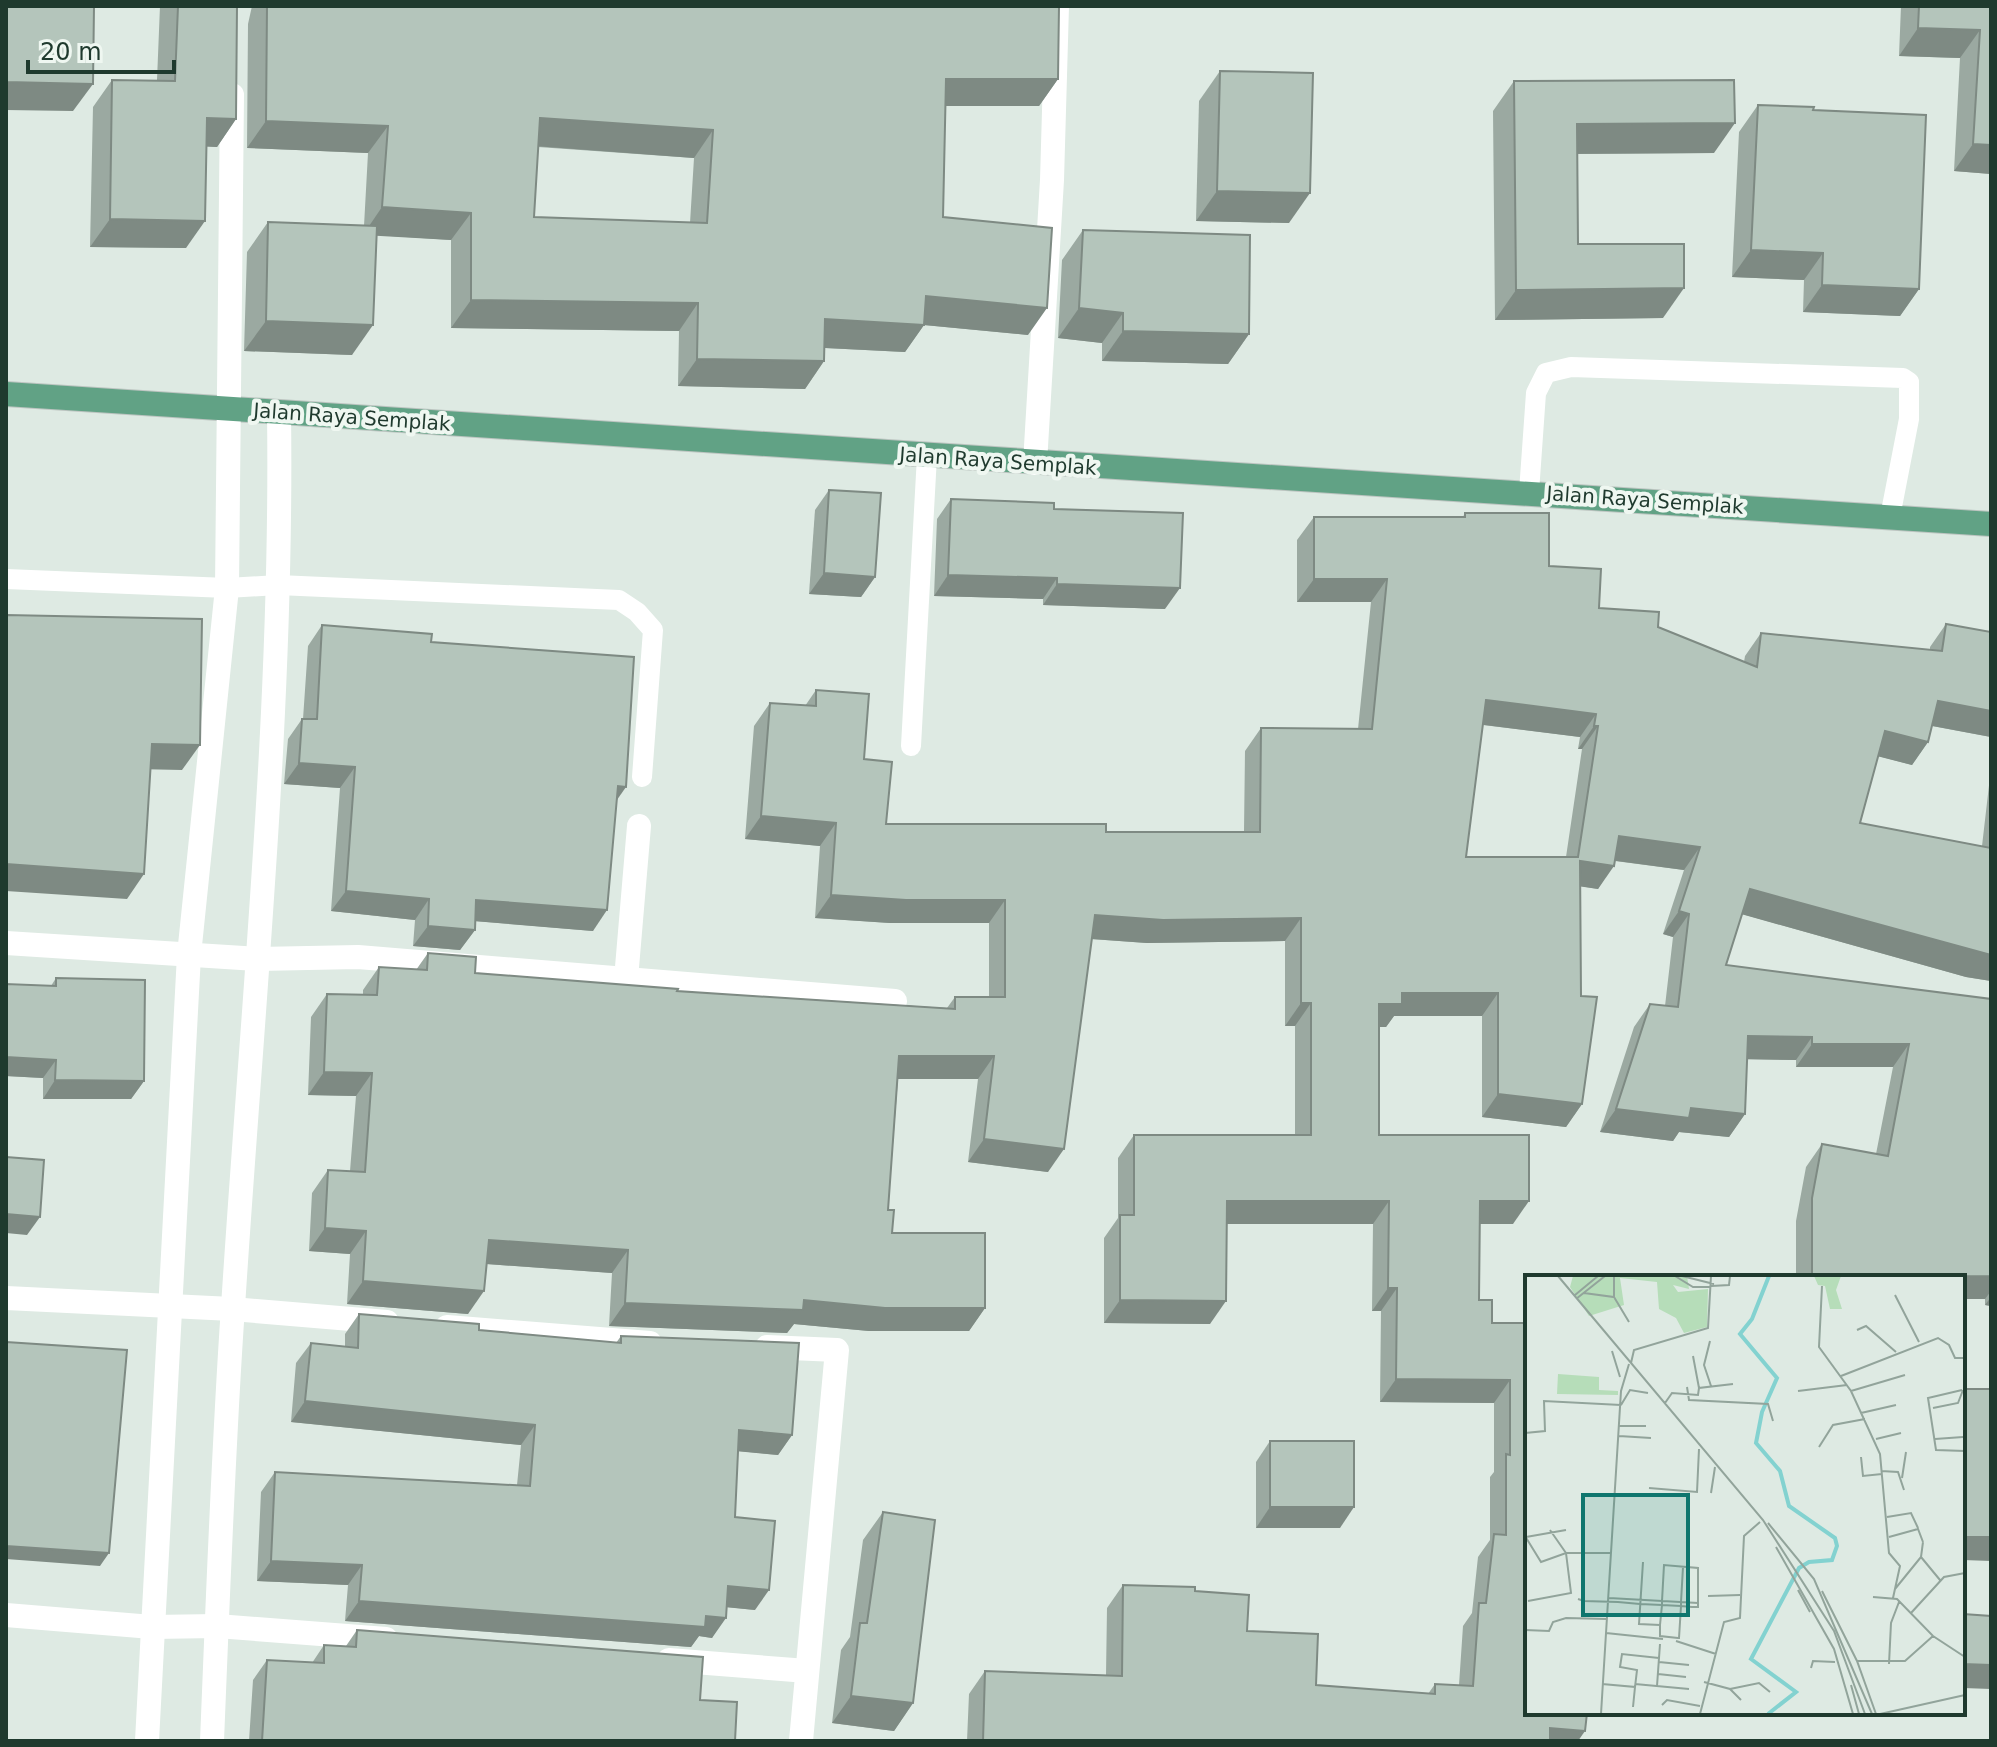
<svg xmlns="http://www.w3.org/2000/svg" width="1997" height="1747" font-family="'DejaVu Sans',sans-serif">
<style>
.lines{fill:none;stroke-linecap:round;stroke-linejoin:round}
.primary-casing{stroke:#bcc4c0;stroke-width:26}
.lane{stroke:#fff;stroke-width:20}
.street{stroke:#fff;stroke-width:24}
.primary{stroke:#61a285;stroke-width:24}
.wall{fill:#9ba9a1;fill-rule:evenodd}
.shaded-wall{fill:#7e8a83}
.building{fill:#b4c5bb;stroke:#7e8a83;stroke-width:2;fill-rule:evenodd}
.labels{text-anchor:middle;stroke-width:8;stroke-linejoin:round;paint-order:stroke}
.street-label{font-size:20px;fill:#1f3a2e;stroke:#eff7f1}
.inset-river{fill:none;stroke:#83d2d0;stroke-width:4}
.inset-road{fill:none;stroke:#92a49b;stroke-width:2}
.view{fill:#0f766e;fill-opacity:0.15;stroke:#0f766e;stroke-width:4}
.inset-edge{fill:none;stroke:#1f3a2e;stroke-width:4}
</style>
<rect width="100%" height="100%" fill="#deeae3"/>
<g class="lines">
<defs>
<path id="primary" d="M6,394C668,439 1329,480 1991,524"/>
</defs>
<use href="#primary" class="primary-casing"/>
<g class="lane">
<path d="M1529,492L1536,393L1546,373L1571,367L1903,378L1909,382V419L1890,517"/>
<path d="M6,579L227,588L278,585L619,600L637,612L653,630L642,777"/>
<path d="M911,746L927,456"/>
</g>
<g class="street">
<path d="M1035,463L1052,180L1057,6"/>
<path d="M6,943L258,959L358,957L895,1001"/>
<path d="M626,979L639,826"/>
<path d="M6,1298L232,1309L387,1322"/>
<path d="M447,1327L650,1343"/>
<path d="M767,1347L837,1350L801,1741"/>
<path d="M6,1615L152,1627L217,1626L386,1639"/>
<path d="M669,1660L807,1671"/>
<path d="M147,1741L189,955L227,588L232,95"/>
<path d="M212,1741C218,1596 223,1451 233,1307C252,1009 283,711 279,412"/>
</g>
<use href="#primary" class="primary"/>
</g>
<g class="wall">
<path d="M160,6H237L236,119L217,147L207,146L186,248L90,247L93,107L112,80H157Z"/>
<path d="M252,6H1059L1058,79L1039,106H945L943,217L1028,335L924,325L905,352L825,348L824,361L805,389L678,386L679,331L451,328V240L376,235L352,355L244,351L247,252L268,222L364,226L368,153L247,148L248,24ZM538,147L694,158L690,223L534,217Z"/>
<path d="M1901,6H1991V174L1954,171L1960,58L1899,56Z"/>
<path d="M1220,71L1289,223L1196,221L1199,101Z"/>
<path d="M1514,81L1714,153L1577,154L1578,244L1663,318L1495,320L1493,111Z"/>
<path d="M1758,105L1813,110L1919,289L1900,316L1803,312L1804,280L1732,277L1739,132Z"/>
<path d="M1083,230L1249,334L1228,364L1102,361V343L1058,338L1062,260Z"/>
<path d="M829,490L875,577L861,597L809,594L815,510Z"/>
<path d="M951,499L1054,509L1165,609L1043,605V599L934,596L937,519Z"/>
<path d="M1465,513L1549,566L1599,608L1658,627L1744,662L1745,656L1761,633L1930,650V647L1946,624L1991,632V737L1932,726L1928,742L1912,765L1878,756L1860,823L1982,846L1991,768V981L1966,977L1742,914L1726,965L1991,999V1306L1985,1305V1299H1963V1277H1796V1221L1806,1167L1822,1144L1876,1154L1893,1067H1796V1060L1747,1059L1745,1114L1729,1137L1679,1132L1673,1141L1600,1132L1634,1027L1650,1004L1665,1006L1673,937L1663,934L1684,870L1615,861L1598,889L1580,886L1582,1104L1566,1127L1482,1117V1016H1394L1386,1027H1379V1135L1513,1224H1480L1479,1300L1492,1323H1527L1578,1741H967L969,1694L985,1671L1106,1675L1107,1608L1123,1585L1195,1591L1316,1685L1428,1694L1435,1684L1459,1685L1463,1626L1472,1613L1478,1557L1490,1540V1477L1494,1472V1403L1380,1402L1381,1311H1372L1373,1224H1227L1210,1324L1104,1323V1238L1118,1218V1158L1134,1135H1295V1026H1285V941L1147,943L1091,939L1048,1172L968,1162L978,1079H898L888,1210L892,1233L985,1308L969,1331H869L794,1324L787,1333L609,1326L612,1273L487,1264L468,1314L347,1304L350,1254L309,1251L312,1193L328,1170L350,1171L356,1096L308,1095L311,1017L327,994L363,995V990L379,967L416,970L428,953L475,973L677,991L947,1008L955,997H989V923H890L815,918L820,846L745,839L754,726L770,703L805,706L816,690L864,759L886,824L1106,832H1244L1245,751L1261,728L1358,729L1371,602H1297V540L1314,517H1463ZM1483,725L1580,737L1578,749H1582L1566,857H1466Z"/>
<path d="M322,625L431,642L617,800L593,931L475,921V930L460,950L413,946L415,920L331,911L340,788L284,784L288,739L302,719H303L308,646Z"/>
<path d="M56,978L144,1081L131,1099H43V1078L6,1076V984L51,986Z"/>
<path d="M359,1314L479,1330L616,1343L621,1336L792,1435L778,1455L738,1451L735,1517L755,1610L727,1607L712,1638L699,1636L691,1647L345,1621L348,1585L257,1581L261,1492L275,1472L517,1485L521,1445L291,1422L296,1363L311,1343L345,1347V1334Z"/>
<path d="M1270,1441L1340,1528H1256V1462Z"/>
<path d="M883,1512L913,1703L894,1731L832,1723L841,1650L850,1637L863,1540Z"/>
<path d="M357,1630L700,1700L735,1741H249L253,1680L267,1660L312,1663L324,1645L346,1646Z"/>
</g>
<g class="shaded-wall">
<path d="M1918,28L1980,30L1960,58L1899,56Z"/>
<path d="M946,79H1058L1039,106H926Z"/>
<path d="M6,82L93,84L73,111L6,110Z"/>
<path d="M207,118L236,119L217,147L188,146Z"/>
<path d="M540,118L713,130L694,158L521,145Z"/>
<path d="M266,121L388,126L368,153L247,148Z"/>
<path d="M1735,123L1714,153L1556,154L1577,124Z"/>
<path d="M1973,144L1991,145V174L1954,171Z"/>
<path d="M1217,191L1310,193L1289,223L1196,221Z"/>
<path d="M382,207L471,213L451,240L363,235Z"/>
<path d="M110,219L205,221L186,248L90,247Z"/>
<path d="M1751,250L1823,253L1804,280L1732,277Z"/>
<path d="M1822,285L1919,289L1900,316L1803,312Z"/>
<path d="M1684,288L1663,318L1495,320L1516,290Z"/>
<path d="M926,296L1047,308L1028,335L924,325L905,352L806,347L825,319Z"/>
<path d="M471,300L698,303L679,331L451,328Z"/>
<path d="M1079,308L1123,313L1102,343L1058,338Z"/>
<path d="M266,321L373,325L352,355L244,351Z"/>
<path d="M1123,331L1249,334L1228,364L1102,361Z"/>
<path d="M697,359L824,361L805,389L678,386Z"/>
<path d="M824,573L875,577L861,597L809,594Z"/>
<path d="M948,575L1057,578L1043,599L934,596Z"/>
<path d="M1314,579H1387L1371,602H1297Z"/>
<path d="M1057,584L1180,588L1165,609L1043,605Z"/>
<path d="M1486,700L1596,714L1580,737L1469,723Z"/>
<path d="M1938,701L1991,711V737L1922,724Z"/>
<path d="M1594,726H1598L1582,749H1578Z"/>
<path d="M1885,731L1928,742L1912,765L1869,754Z"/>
<path d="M152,744L200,745L182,770L135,769Z"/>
<path d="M299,763L355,767L340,788L284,784Z"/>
<path d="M618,786L626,787L612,807Z"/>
<path d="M761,816L836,823L820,846L745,839Z"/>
<path d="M1619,836L1700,847L1684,870L1602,859Z"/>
<path d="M1580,861L1614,866L1598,889L1564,884Z"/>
<path d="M6,864L144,874L127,899L6,891Z"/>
<path d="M1750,889L1991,955V981L1966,977L1734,912Z"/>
<path d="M346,891L429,899L415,920L331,911Z"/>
<path d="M831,895L1005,900L989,923H890L815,918Z"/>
<path d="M476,900L607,910L593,931L461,920Z"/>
<path d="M1679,911L1689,914L1673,937L1663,934Z"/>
<path d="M1095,915L1301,918L1285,941L1147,943L1078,938Z"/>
<path d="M428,926L475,930L460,950L413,946Z"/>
<path d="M1402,993H1498L1482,1016H1394L1386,1027H1363L1379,1004Z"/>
<path d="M1301,1003H1311L1295,1026H1285Z"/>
<path d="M1748,1036L1812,1037L1796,1060L1732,1059Z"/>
<path d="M1812,1044H1909L1893,1067H1796Z"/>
<path d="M899,1056H994L978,1079H883Z"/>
<path d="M6,1057L56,1060L43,1078L6,1076Z"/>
<path d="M324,1072L372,1073L356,1096L308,1095Z"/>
<path d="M55,1080L144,1081L131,1099H43Z"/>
<path d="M1498,1094L1582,1104L1566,1127L1482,1117Z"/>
<path d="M1691,1108L1745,1114L1729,1137L1679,1132L1673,1141L1600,1132L1616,1109Z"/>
<path d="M984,1139L1064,1149L1048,1172L968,1162Z"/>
<path d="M1227,1201H1389L1373,1224H1211Z"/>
<path d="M1480,1201H1529L1513,1224H1464Z"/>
<path d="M6,1214L40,1217L27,1235L6,1233Z"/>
<path d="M325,1228L366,1231L350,1254L309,1251Z"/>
<path d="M489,1240L628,1250L612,1273L473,1263Z"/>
<path d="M1898,1276H1991V1291L1985,1299H1963V1277H1898Z"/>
<path d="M363,1281L484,1291L468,1314L347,1304Z"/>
<path d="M1388,1288H1397L1381,1311H1372Z"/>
<path d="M1991,1297V1306L1985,1305Z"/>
<path d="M804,1300L985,1308L969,1331H869L794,1324L787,1333L609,1326L625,1303Z"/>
<path d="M1120,1300L1226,1301L1210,1324L1104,1323Z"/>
<path d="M1396,1379L1510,1380L1494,1403L1380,1402Z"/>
<path d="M305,1401L535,1425L521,1445L291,1422Z"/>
<path d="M739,1430L792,1435L778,1455L725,1450Z"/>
<path d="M1270,1507H1354L1340,1528H1256Z"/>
<path d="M1963,1537H1991V1561L1963,1560Z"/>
<path d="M6,1546L109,1553L100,1566L6,1559Z"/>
<path d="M271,1561L362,1565L348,1585L257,1581Z"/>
<path d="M728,1586L769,1590L755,1610L714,1606Z"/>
<path d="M359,1601L706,1616L726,1618L712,1638L699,1636L691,1647L345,1621Z"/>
<path d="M1963,1664L1991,1665V1689L1963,1688Z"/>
<path d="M851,1696L913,1703L894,1731L832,1723Z"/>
<path d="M1550,1728L1585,1731L1578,1741H1541Z"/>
</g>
<g class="building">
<path d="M6,6H94L93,84L6,82Z"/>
<path d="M178,6H237L236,119L207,118L205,221L110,219L112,80L175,81Z"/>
<path d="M267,6H1059L1058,79H946L943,217L1052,228L1047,308L926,296L924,325L825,319L824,361L697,359L698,303L471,300V213L382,207L388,126L266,121ZM540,118L713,130L707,223L534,217Z"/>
<path d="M1919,6H1991V145L1973,144L1980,30L1918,28Z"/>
<path d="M1220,71L1313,73L1310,193L1217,191Z"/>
<path d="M1734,80L1735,123L1577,124L1578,244H1684V288L1516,290L1514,81Z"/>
<path d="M1758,105L1814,107L1813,110L1926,115L1919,289L1822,285L1823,253L1751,250Z"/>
<path d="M268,222L377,226L373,325L266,321Z"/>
<path d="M1083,230L1250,235L1249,334L1123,331V313L1079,308Z"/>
<path d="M829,490L881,493L875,577L824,573Z"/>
<path d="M951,499L1054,503V509L1183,513L1180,588L1057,584V578L948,575Z"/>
<path d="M1465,513H1549V566L1601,569L1599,608L1659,612L1658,627L1757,667L1761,633L1942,651L1946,624L1991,632V711L1938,701L1928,742L1885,731L1860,823L1991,848V955L1750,889L1726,965L1991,999V1276L1812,1277V1198L1822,1144L1888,1156L1909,1044H1812V1037L1748,1036L1745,1114L1691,1108L1689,1118L1616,1109L1650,1004L1678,1007L1689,914L1679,911L1700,847L1619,836L1614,866L1580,861L1581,996L1597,997L1582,1104L1498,1094V993H1402V1004H1379V1135H1529V1201H1480L1479,1300H1492V1323H1527V1713H1587L1585,1731L1550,1728V1741H983L985,1671L1122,1676L1123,1585L1195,1587V1591L1249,1595L1247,1631L1318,1634L1316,1685L1435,1694V1684L1473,1686L1479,1603H1486L1494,1534L1506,1535V1454L1510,1455V1380L1396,1379L1397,1288H1388L1389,1201H1227L1226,1301L1120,1300V1215H1134V1135H1311V1003H1301V918L1163,920L1095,915L1064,1149L984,1139L994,1056H899L888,1210H894L892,1233H985V1308H885L804,1300L803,1310L625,1303L628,1250L489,1240L484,1291L363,1281L366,1231L325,1228L328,1170L365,1172L372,1073L324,1072L327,994L377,995L379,967L427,970L428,953L476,957L475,973L678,989L677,991L955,1009V997H1005V900H906L831,895L836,823L761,816L770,703L816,706V690L869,694L864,759L892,762L886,824H1106V832H1260L1261,728L1372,729L1387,579H1314V517H1465ZM1486,700L1596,714L1594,726H1598L1578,857H1466Z"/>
<path d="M6,615L202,619L200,745L152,744L144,874L6,864Z"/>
<path d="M322,625L432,634L431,642L634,657L626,787L618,786L607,910L476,900L475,930L428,926L429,899L346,891L355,767L299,763L302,719H317Z"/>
<path d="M56,978L145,980L144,1081L55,1080L56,1060L6,1057V984L56,986Z"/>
<path d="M6,1157L44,1160L40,1217L6,1214Z"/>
<path d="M359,1314L479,1324V1330L621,1343V1336L799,1343L792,1435L739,1430L735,1517L775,1521L769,1590L728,1586L726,1618L706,1616L705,1627L359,1601L362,1565L271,1561L275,1472L530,1486L535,1425L305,1401L311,1343L358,1348Z"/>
<path d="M6,1342L127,1350L109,1553L6,1546Z"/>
<rect x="1963" y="1389" width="28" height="148"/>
<rect x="1270" y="1441" width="84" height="66"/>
<path d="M883,1512L935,1520L913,1703L851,1696L860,1623H867Z"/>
<path d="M1963,1614L1991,1616V1665L1963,1664Z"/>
<path d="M357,1630L703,1657L700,1700L737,1702L735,1741H262L267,1660L324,1663V1645L356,1647Z"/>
</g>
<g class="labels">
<g class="street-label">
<text transform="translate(352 417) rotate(4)" y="7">Jalan Raya Semplak</text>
<text transform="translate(998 461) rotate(4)" y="7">Jalan Raya Semplak</text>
<text transform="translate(1645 500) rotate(4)" y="7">Jalan Raya Semplak</text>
</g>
</g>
<g transform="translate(1525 1275)">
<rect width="440" height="440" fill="#deeae3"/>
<path d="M48,1H162L164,14L148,10L153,17L183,14L182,52L159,58L151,43L134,34L132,7L95,3L99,30L64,41L45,12ZM289,1H316L311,15L317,34H305L300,11L293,10ZM33,99L74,102V115L93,116V120L32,119Z" fill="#b6ddb9"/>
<path class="inset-river" d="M243,439L271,417L226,384L274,293L284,287L307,285L312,271L310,263L264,231L255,196L231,168L237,137L252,103L215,59L227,44L244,1"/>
<path class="inset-road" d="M33,1L238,245L309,356L340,439M150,1L168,12L204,10L205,1M157,1L189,9M297,11L294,72L326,116L355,179L364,278L375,291L368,323M59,18L89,22V1M50,20L73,1M370,20L394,67M89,22L104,47M51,24L80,1M332,55L341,51L371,77M185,66L179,90L186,111M87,76L95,102M168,81L174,113M106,88L109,75L183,53L186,1M316,101L413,63L424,70L430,83H440M162,112L164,125L243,129L248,146M437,115L403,123L411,175L440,176M273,116L322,110M326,116L380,100M140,128L147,118L173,120L174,113L208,109M96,130L105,115L123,118M408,133L433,128L438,115M336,138L371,130M94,151H121M0,158L20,156L19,126L96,130M94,161L126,163M351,164L376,158M410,164L438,162M294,172L308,150L340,144M336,182L338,201L357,199M356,196L373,197L379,215M377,203L381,177M124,213L172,217L174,174M186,218L190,192M362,242L386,238L393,253M243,248L289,304L347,439M0,261L16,287L41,278H85M1,262L41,255M364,262L393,254L398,267M251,272L309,374L328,439M396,282L415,305M118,287L114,349L135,350M370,314L396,282L398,267M273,315L285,337M297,316L332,386L351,439M183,321L215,320M348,322L372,324L408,361L440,382M84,323L173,328M53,324L59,326L93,327L115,329L137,330L156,331L167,332H173V293L139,290L137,326V330L135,350V361L153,363H154L156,331V327L158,292M3,326L46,318L41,278L25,255M386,338L419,302L440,298M0,355L24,356L28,347L41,343L82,344M81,358L138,364M151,366L191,379M332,386H380L408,361M134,387L164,390M364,389L366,348L374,327M286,393L288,386L310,387M133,399L161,402M179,407L205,414L216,425M77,409L110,412L108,432M110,409L164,414M326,410L334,439M132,411L135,369M110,412L112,395L95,392L97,379L134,383M205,414L234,408L245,417M137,430L142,425L175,431M76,439L96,116L104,89M175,439L199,347L215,343L219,261L235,247M355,439L440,420"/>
<path class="view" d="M58,220H163V340H58Z"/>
<rect width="440" height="440" class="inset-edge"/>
</g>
<rect width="1997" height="1747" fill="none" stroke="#1f3a2e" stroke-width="16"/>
<path d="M28 60v12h146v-12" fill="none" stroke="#1f3a2e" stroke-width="4"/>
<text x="40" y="60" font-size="24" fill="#1f3a2e" stroke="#eff7f1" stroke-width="6" paint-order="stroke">20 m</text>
</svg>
